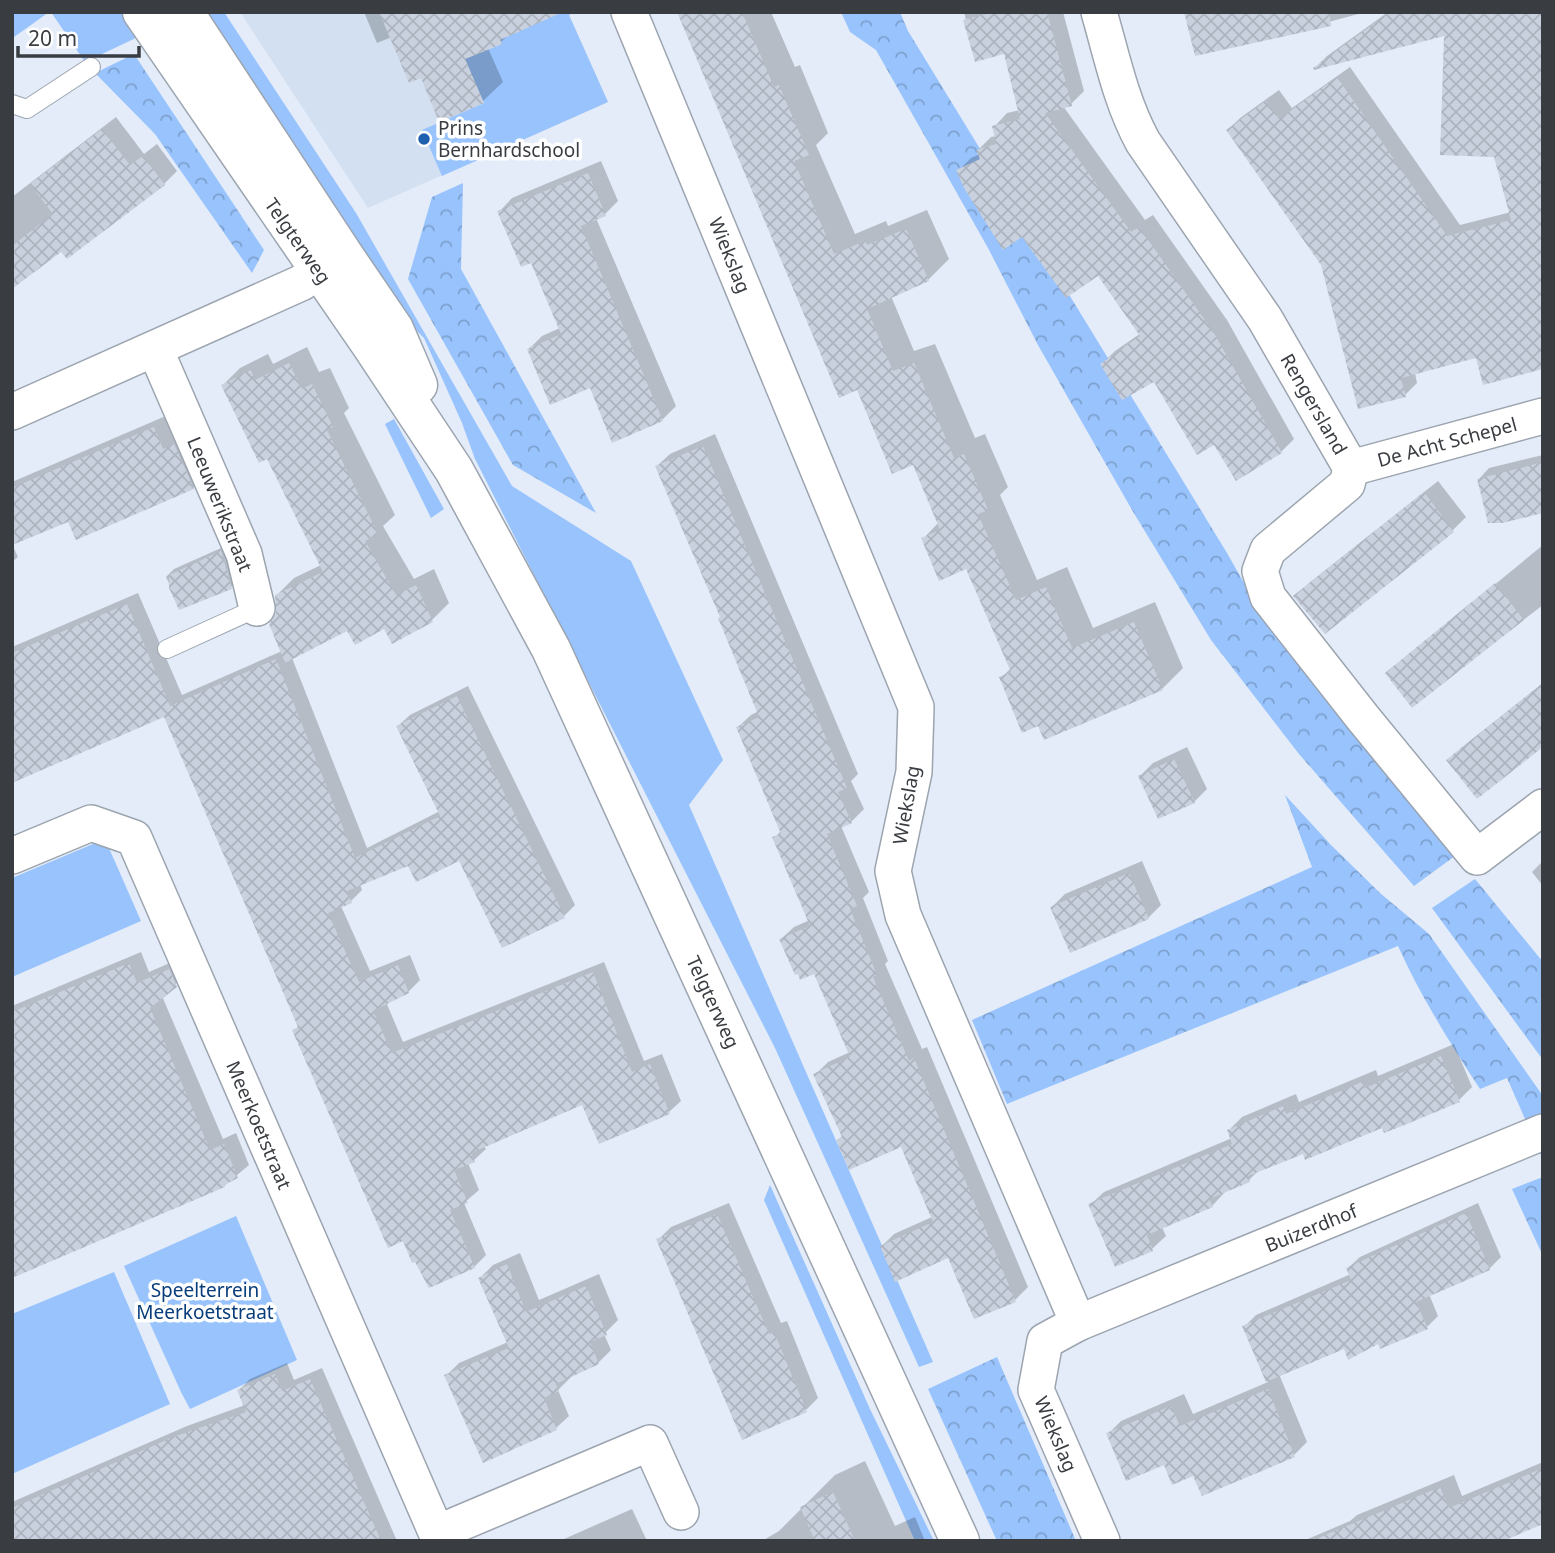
<svg xmlns="http://www.w3.org/2000/svg" width="1555" height="1553" font-family="'Noto Sans',sans-serif">
<style>
.built{fill:#d3e0f1}
.green{fill:#98c3fd}
.forest{fill:url(#forest-crowns)}
.shadow{fill:#0003}
.building{fill:url(#building-cross-hatch)}
.lines{fill:none;stroke-linecap:round;stroke-linejoin:round}
.service-casing{stroke:#9ca4af;stroke-width:20}
.minor-casing{stroke:#9ca4af;stroke-width:38}
.tertiary-casing{stroke:#9ca4af;stroke-width:41}
.service{stroke:#fff;stroke-width:18}
.minor{stroke:#fff;stroke-width:35}
.tertiary{stroke:#fff;stroke-width:38}
.poi-dot{fill:#1f5fb0;stroke:#fff;stroke-width:2.5}
.labels{text-anchor:middle;stroke-width:7;stroke-linejoin:round;paint-order:stroke}
.poi-label{font-size:19px;fill:#393d42;stroke:#fff;text-anchor:start}
.street-label{font-size:19px;fill:#393d42;stroke:#fff}
.park-label{font-size:19px;fill:#083d7b;stroke:#fff}
</style>
<defs>
<pattern id="forest-crowns" width="20" height="18" patternUnits="userSpaceOnUse" patternTransform="scale(1.75)"><rect width="20" height="18" fill="#98c3fd"/><path d="M2 6a3 3 0 1 1 6 0M12 15a3 3 0 1 1 6 0" fill="none" stroke="#7da0ce"/></pattern>
<pattern id="building-cross-hatch" width="8" height="8" patternUnits="userSpaceOnUse" patternTransform="scale(1.75)"><rect width="8" height="8" fill="#c8d1dd"/><path d="M0 0l8 8M0 8l8-8" fill="none" stroke="#adb4bf"/></pattern>
</defs>
<rect width="100%" height="100%" fill="#e3ecf8"/>
<path class="built" d="M240,12H574L569,15L608,102L368,208Z"/>
<g class="green">
<path d="M12,12H49L14,37Z"/>
<path d="M51,12H122L138,37L85,62Z"/>
<path d="M207,12H224L356,213L512,486L631,561L723,760L689,805L933,1362L919,1367L775,1048L475,459L462,423L424,338L415,329Z"/>
<path d="M495,12H574L569,15L608,102L442,176L422,130L484,103L465,59L502,44L492,22Z"/>
<path d="M394,419L444,509L431,518L385,424Z"/>
<path d="M105,839L141,921L12,977V878Z"/>
<path d="M770,1185L870,1409L934,1541H915L764,1200Z"/>
<path d="M236,1216L297,1360L190,1409L181,1392L124,1266Z"/>
<path d="M114,1272L170,1404L12,1474V1314Z"/>
</g>
<g class="forest">
<path d="M841,12H900L908,31L1227,553L1269,627L1459,853L1414,886L1299,754L1211,640L1132,510L1038,345L988,248L876,50L850,32Z"/>
<path d="M134,54L264,250L252,273L155,134L95,73Z"/>
<path d="M463,183L461,269L596,513L513,465L408,279L432,197Z"/>
<path d="M1285,795L1331,845L1380,893L1429,934L1543,1096V1160L1507,1078L1480,1089C1450,1043 1421,997 1398,946L1007,1104L972,1020L1312,867Z"/>
<path d="M1475,879L1543,962V1060L1432,908Z"/>
<path d="M1543,1177V1256L1512,1189Z"/>
<path d="M997,1357L1076,1541H997L928,1389Z"/>
</g>
<g class="shadow">
<path d="M364,12H493L521,23L501,42L488,48L503,82L483,101L422,76L392,37L377,43Z"/>
<path d="M679,12H771L795,67L800,65L828,133L816,145L855,234L886,221L888,226L927,210L949,259L928,280L891,296L914,351L935,344L975,438L985,434L1008,487L1000,495L1037,580L1067,567L1093,628L1155,602L1183,668L1162,689L1039,724L1001,678L1011,668L967,567L923,539L939,522L914,462L858,388Z"/>
<path d="M964,12H1063L1084,91L1071,104L1063,106L1145,220L1153,215L1227,320L1294,439L1281,452L1236,478L1215,442L1154,379L1102,364L1115,351L1141,333L1098,274L1022,234L958,171L971,158L980,154L978,150L991,137L996,136L994,127L1007,113L1020,110L1005,52L976,60Z"/>
<path d="M1186,12H1366L1261,40Z"/>
<path d="M1388,12H1543V360L1477,356L1415,373L1417,383L1405,395L1322,264L1228,130L1240,118L1279,90L1292,108L1350,67L1460,225L1511,212L1495,155L1446,34L1315,68L1327,56Z"/>
<path d="M116,117L144,154L157,144L177,171L164,184L61,249L12,287V197Z"/>
<path d="M601,161L618,201L605,214L596,218L676,406L662,420L591,386L529,349L542,336L560,328L532,260L499,212L512,198Z"/>
<path d="M307,347L319,372L330,368L349,408L344,413L395,515L383,526L414,579L434,569L449,603L432,620L348,629L292,658L367,848L440,811L398,726L410,715L468,686L575,905L564,916L460,858L409,864L360,884L362,890L351,901L341,906L370,971L410,955L420,980L408,992L386,1002L403,1042L604,962L644,1061L662,1054L681,1101L669,1112L600,1141L583,1102L484,1146L486,1149L474,1160L468,1163L479,1190L464,1203L486,1255L474,1267L404,1239L295,1030L299,1025L165,715L12,780V647L138,593L182,695L282,651L276,596L294,578L321,565L268,457L223,385L240,368L268,354L273,364Z"/>
<path d="M168,415L206,474L193,488L69,519L12,544V482Z"/>
<path d="M715,434L858,774L851,781L864,809L851,822L841,826L869,892L863,898L888,961L885,964L922,1049L927,1047L1028,1287L1015,1300L949,1256L882,1246L894,1234L932,1217L902,1145L838,1140L843,1135L815,1075L828,1062L850,1052L815,972L781,939L794,927L810,920L774,838L782,830L738,727L751,715L759,711L722,616L657,466L670,454Z"/>
<path d="M1543,455V511L1479,479L1489,468Z"/>
<path d="M1438,481L1466,517L1453,530L1325,632L1296,596L1309,583Z"/>
<path d="M12,544L18,557L12,562Z"/>
<path d="M230,544L240,579L231,587L180,607L166,577L174,569Z"/>
<path d="M1543,545V605L1412,705L1387,673Z"/>
<path d="M1543,683V745L1448,760L1461,748Z"/>
<path d="M1187,747L1207,789L1194,802L1140,776L1153,763Z"/>
<path d="M1142,861L1161,905L1148,918L1052,907L1065,894Z"/>
<path d="M1543,861V886L1532,872Z"/>
<path d="M141,952L149,972L181,958L188,973L162,996L223,1139L236,1133L249,1165L224,1186L12,1277V1006Z"/>
<path d="M1454,1044L1472,1087L1459,1100L1303,1151L1259,1170L1249,1180L1224,1190L1225,1192L1212,1206L1162,1227L1166,1236L1152,1249L1116,1265L1090,1205L1104,1192L1232,1138L1229,1130L1242,1117L1296,1094L1299,1102L1376,1070L1378,1076Z"/>
<path d="M729,1203L781,1323L787,1321L818,1398L806,1410L658,1240L671,1227Z"/>
<path d="M1478,1203L1501,1257L1489,1269L1429,1294L1438,1316L1427,1327L1379,1342L1345,1346L1279,1374L1307,1442L1294,1455L1203,1494L1194,1474L1165,1463L1108,1434L1121,1421L1184,1394L1193,1414L1268,1382L1245,1326L1256,1315L1351,1274L1348,1268L1360,1257Z"/>
<path d="M520,1253L539,1300L599,1274L618,1320L604,1334L611,1350L598,1363L571,1377L558,1390L569,1416L556,1428L446,1376L459,1363L508,1342L480,1278L493,1265Z"/>
<path d="M287,1363L294,1380L322,1368L397,1541H12V1502L187,1426L245,1405L239,1390L250,1379Z"/>
<path d="M865,1461L895,1526L915,1517L925,1541H762L779,1531L835,1475Z"/>
<path d="M1543,1462V1522L1439,1541H1303L1350,1521L1357,1515L1454,1475L1462,1496Z"/>
<path d="M632,1509L647,1541H562L564,1539Z"/>
</g>
<g class="building">
<path d="M379,12H563L500,40L502,44L465,59L484,103L439,122L421,78L409,83Z"/>
<path d="M677,12H742L774,87L779,85L809,155L794,161L834,254L865,241L867,245L906,229L929,281L867,309L893,371L914,363L954,458L964,454L988,510L978,514L1016,600L1046,587L1072,648L1134,622L1163,690L1044,740L1038,726L1022,733L999,677L1011,672L966,569L939,581L921,538L940,530L913,465L892,474L857,390L839,398Z"/>
<path d="M994,12H1047L1072,106L1045,113L1131,232L1139,227L1214,333L1282,453L1236,481L1214,445L1197,455L1154,382L1122,400L1100,364L1140,336L1098,276L1066,298L1022,237L1003,250L964,188L956,170L980,159L976,150L996,144L992,126L1020,119L1004,54L975,62L963,20Z"/>
<path d="M1184,12H1329L1331,26L1195,56Z"/>
<path d="M1390,12H1543V369L1483,385L1476,358L1401,378L1406,397L1358,409L1321,265L1226,130L1266,101L1279,119L1337,77L1447,236L1511,220L1494,157L1440,155L1444,36L1314,70L1313,68Z"/>
<path d="M102,129L130,165L143,156L165,185L67,259L61,252L12,289V246L53,214L30,184Z"/>
<path d="M588,173L606,216L581,226L663,421L612,443L590,388L550,405L527,349L561,334L531,263L521,267L497,211Z"/>
<path d="M289,363L302,389L312,384L333,427L327,430L378,534L365,541L396,595L416,585L433,622L392,644L384,629L355,645L347,631L285,663L269,624L276,613L275,595L323,572L267,459L259,463L221,385L251,370L255,380Z"/>
<path d="M154,427L163,449L174,444L194,489L76,540L68,522L12,545V488Z"/>
<path d="M703,446L847,788L838,792L852,823L827,834L857,906L850,909L877,975L873,977L909,1061L914,1058L1016,1302L974,1319L948,1258L895,1282L880,1246L933,1222L901,1147L849,1170L836,1140L842,1137L813,1074L850,1057L814,974L800,980L798,974L795,975L779,939L810,926L772,837L781,834L736,727L759,717L718,618L720,617L655,466Z"/>
<path d="M1543,462V513L1502,523H1488L1477,479Z"/>
<path d="M1424,492L1454,532L1325,634L1293,596Z"/>
<path d="M221,551L232,589L179,610L169,588V575Z"/>
<path d="M1495,583L1524,620L1412,708L1385,673Z"/>
<path d="M127,604L170,706L276,659L355,858L440,816L396,726L457,696L565,918L502,948L459,861L416,882L408,866L347,891L352,903L328,913L359,982L398,965L409,993L373,1011L392,1053L593,972L632,1072L650,1064L670,1114L599,1144L582,1105L471,1153L475,1162L454,1170L468,1203L450,1210L475,1268L429,1288L415,1262L412,1263L403,1241L388,1248L292,1030L298,1027L164,717L12,783V653Z"/>
<path d="M1543,683V747L1477,799L1446,760Z"/>
<path d="M1174,759L1195,803L1158,819L1138,776Z"/>
<path d="M1129,873L1149,919L1070,953L1050,907Z"/>
<path d="M129,963L137,983L169,969L177,987L150,1008L210,1150L224,1144L238,1178L224,1185L225,1187L12,1278V1012Z"/>
<path d="M1441,1056L1460,1102L1402,1126L1384,1133L1382,1128L1305,1160L1303,1154L1248,1176L1250,1182L1209,1199L1213,1207L1147,1235L1153,1251L1115,1267L1088,1204L1232,1144L1227,1130L1283,1106L1286,1114L1362,1082L1365,1088Z"/>
<path d="M1466,1213L1490,1270L1416,1302L1428,1329L1380,1349L1378,1344L1348,1360L1344,1349L1266,1382L1242,1326L1351,1280L1346,1268Z"/>
<path d="M717,1214L769,1334L774,1332L807,1412L742,1440L656,1239Z"/>
<path d="M507,1264L526,1312L586,1286L607,1335L590,1342L599,1364L556,1384L559,1391L544,1398L557,1430L483,1463L444,1375L509,1348L478,1278Z"/>
<path d="M275,1374L282,1391L310,1379L381,1541H12V1508L173,1437L246,1412L237,1390Z"/>
<path d="M1268,1389L1295,1457L1202,1496L1193,1476L1172,1485L1164,1465L1126,1481L1106,1433L1171,1406L1180,1426Z"/>
<path d="M1543,1468V1524L1503,1541H1311L1440,1487L1449,1508Z"/>
<path d="M833,1492L855,1541H815L800,1507Z"/>
</g>
<g class="lines">
<defs>
<g id="service">
<path d="M12,104L27,109L91,67"/>
<path d="M167,649L257,608"/>
</g>
<g id="minor">
<path d="M629,12L916,707L914,772L893,871L903,915L1078,1323L1045,1341L1036,1390L1102,1541"/>
<path d="M1099,12C1112,57 1121,102 1143,142L1265,319L1351,468L1347,484L1268,550L1260,571L1268,597L1363,718L1477,857L1543,807"/>
<path d="M155,349L244,554L257,608"/>
<path d="M12,412L301,283L343,254"/>
<path d="M1351,468L1543,416"/>
<path d="M12,856L91,823L134,838L440,1541"/>
<path d="M1078,1323L1543,1132"/>
<path d="M437,1533L650,1443L681,1512"/>
</g>
<g id="tertiary">
<path d="M142,12L371,345L454,470L551,649L960,1541"/>
<path d="M184,12L343,254L394,329L418,385"/>
</g>
</defs>
<use href="#service" class="service-casing"/>
<use href="#minor" class="minor-casing"/>
<use href="#tertiary" class="tertiary-casing"/>
<use href="#service" class="service"/>
<use href="#minor" class="minor"/>
<use href="#tertiary" class="tertiary"/>
</g>
<circle class="poi-dot" cx="424" cy="139" r="7"/>
<g class="labels">
<g class="poi-label">
<text x="438" y="135">Prins<tspan x="438" dy="22">Bernhardschool</tspan></text>
</g>
<g class="street-label">
<text transform="translate(298 241) rotate(55)" y="7">Telgterweg</text>
<text transform="translate(730 255) rotate(68)" y="7">Wiekslag</text>
<text transform="translate(1314 404) rotate(60)" y="7">Rengersland</text>
<text transform="translate(1447 442) rotate(-15)" y="7">De Acht Schepel</text>
<text transform="translate(220 504) rotate(68)" y="7">Leeuwerikstraat</text>
<text transform="translate(906 805) rotate(-80)" y="7">Wiekslag</text>
<text transform="translate(713 1002) rotate(65)" y="7">Telgterweg</text>
<text transform="translate(259 1125) rotate(67)" y="7">Meerkoetstraat</text>
<text transform="translate(1311 1228) rotate(-22)" y="7">Buizerdhof</text>
<text transform="translate(1056 1434) rotate(67)" y="7">Wiekslag</text>
</g>
<g class="park-label">
<text x="205" y="1297">Speelterrein<tspan x="205" dy="22">Meerkoetstraat</tspan></text>
</g>
</g>
<rect width="1555" height="1553" fill="none" stroke="#393d42" stroke-width="28"/>
<path d="M18 46v10h121v-10" fill="none" stroke="#393d42" stroke-width="3.5"/>
<text x="28" y="46" font-size="21" fill="#393d42" stroke="#ffffff" stroke-width="5" paint-order="stroke">20 m</text>
</svg>
